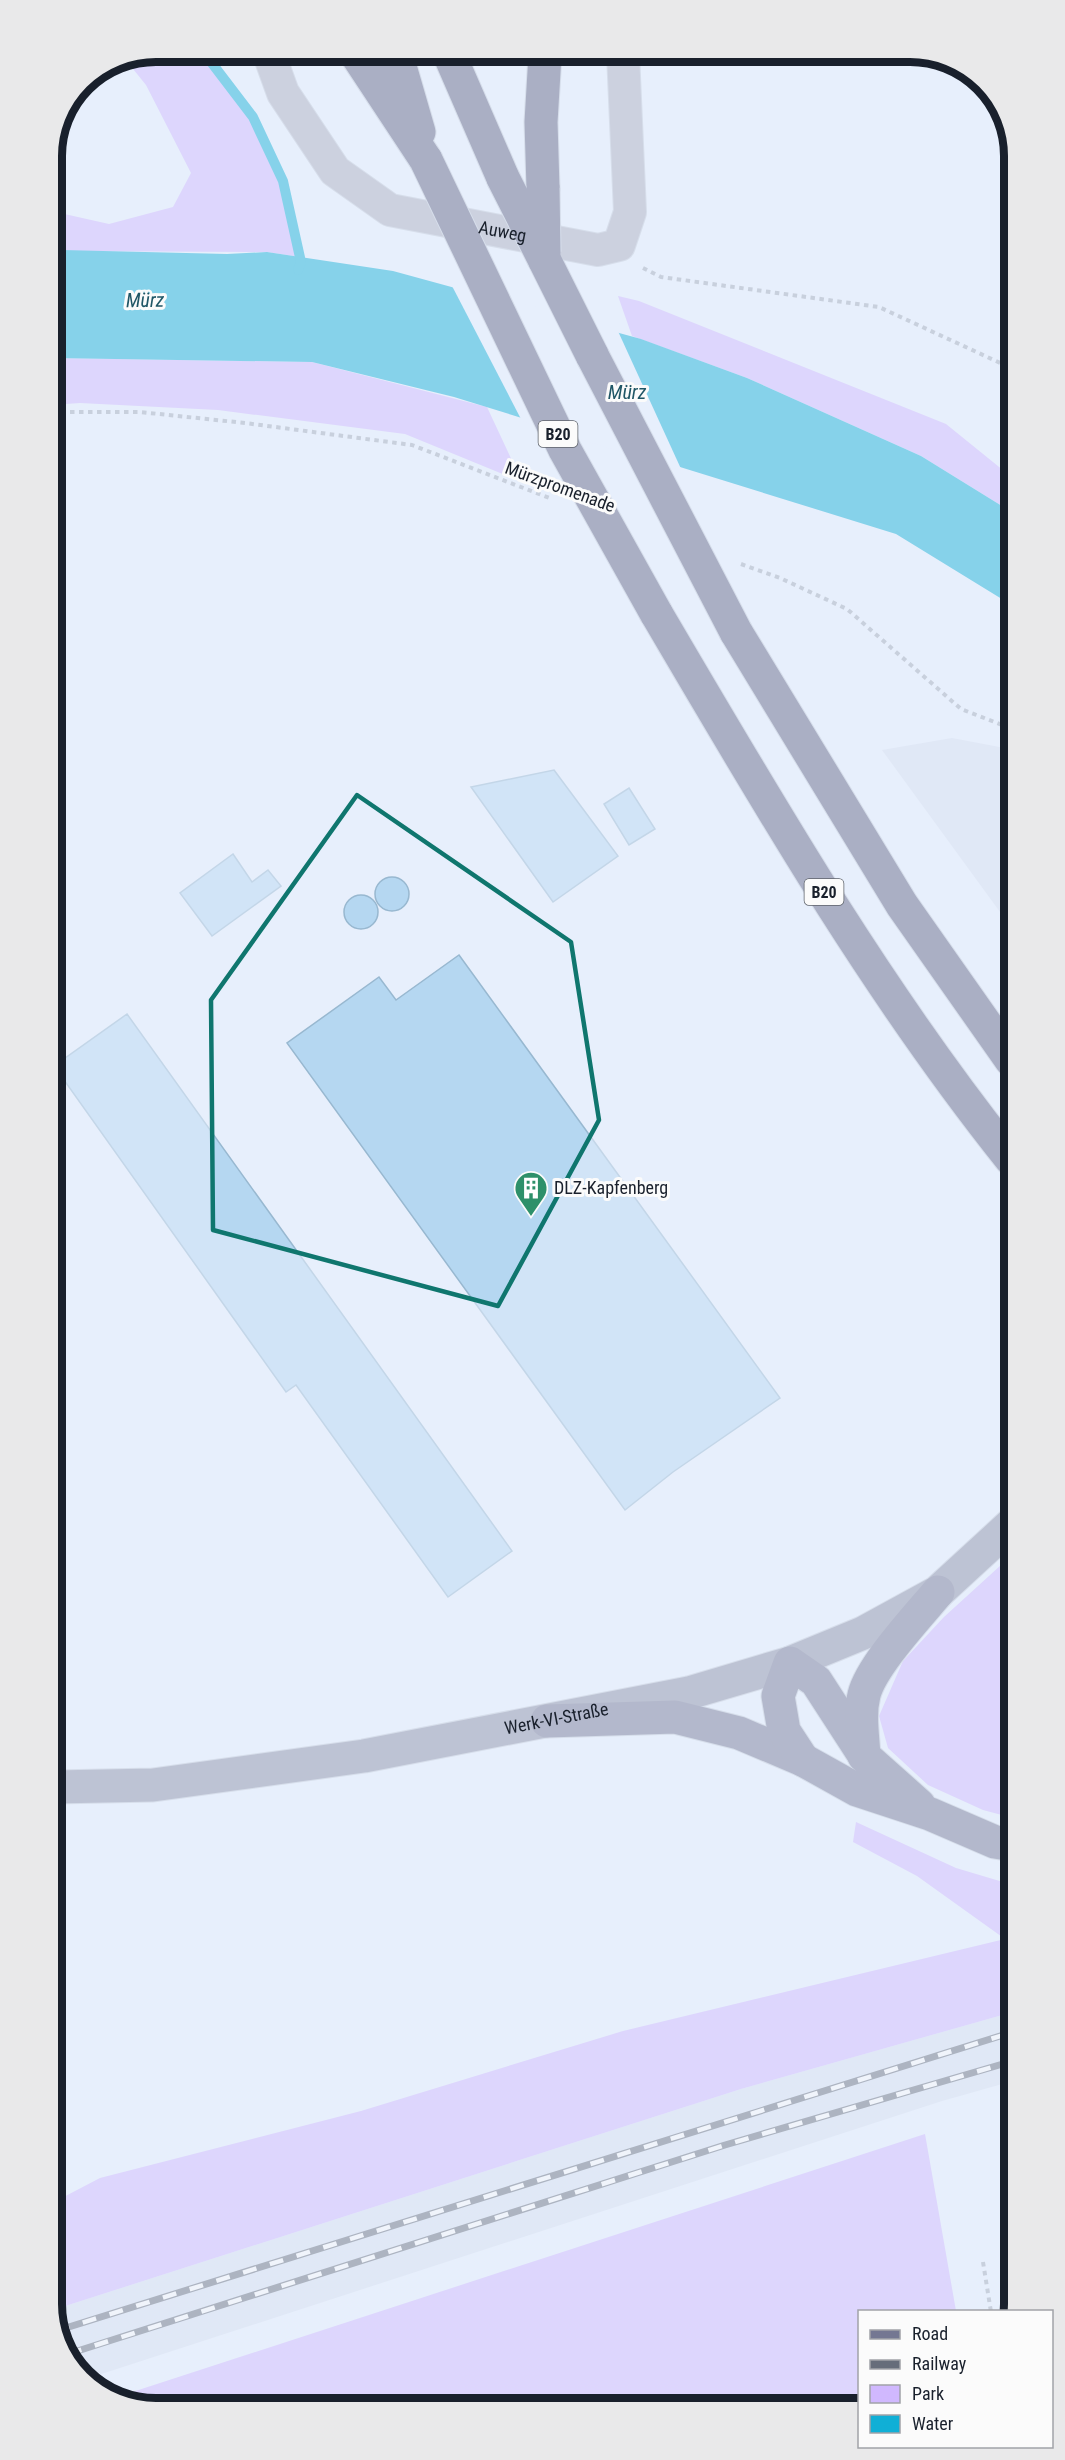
<svg xmlns="http://www.w3.org/2000/svg" width="1065" height="2460" font-family="'Roboto Condensed',sans-serif">
<style>
.built{fill:#d7e0f0}
.green{fill:#d0b8fe}
.water{fill:#10afd6}
.pier{fill:#e7effc}
.lines{fill:none;stroke-linecap:round;stroke-linejoin:round}
.stream{stroke:#10afd6;stroke-width:10}
.building{fill:#b5d7f1;stroke:#98b8d0;stroke-width:1.5}
.minor-casing{stroke:#c2cad7;stroke-width:34}
.secondary-casing{stroke:#c2cad7;stroke-width:35}
.primary-casing{stroke:#c2cad7;stroke-width:35}
.motorway-casing{stroke:#c2cad7;stroke-width:35}
.path{stroke:#a3abb8;stroke-width:4;stroke-dasharray:4.5 4.5;stroke-linecap:butt}
.minor{stroke:#abadbd;stroke-width:32}
.secondary{stroke:#8b8ea4;stroke-width:33}
.primary{stroke:#747792;stroke-width:33}
.motorway{stroke:#606382;stroke-width:33}
.rail-casing{stroke:#666d7a;stroke-width:7}
.rail{stroke:#fbfbfb;stroke-width:4.5;stroke-dasharray:14;stroke-linecap:butt}
.motorway-bridge-casing{stroke:#c2cad7;stroke-width:35;stroke-linecap:butt}
.motorway-bridge{stroke:#606382;stroke-width:33}
.marked{fill:none;stroke:#0f766e;stroke-width:4.5;stroke-linejoin:round}
.labels{text-anchor:middle;stroke-width:6;stroke-linejoin:round;paint-order:stroke}
.shield{fill:#fbfbfb;stroke:#5d626a;stroke-width:1.5}
.shield-label{font-size:16px;font-weight:bold;fill:#19202c}
.street-label{font-size:18px;fill:#19202c;stroke:#fbfbfb}
.poi-label{font-size:18px;fill:#19202c;stroke:#fbfbfb;text-anchor:start}
.water-label{font-size:20px;font-style:italic;fill:#1f5666;stroke:#fbfbfb}
.rim{fill:none;stroke:#19202c;stroke-width:8}
</style>
<rect width="100%" height="100%" fill="#e7effc"/>
<g class="built">
<path d="M952,738L1010,749L1011,927L882,750Z"/>
<path d="M1013,2012V2081L942,2101L86,2379L56,2338V2309L741,2089Z"/>
</g>
<g class="green">
<path d="M208,58L253,117L283,181L300,257L267,252L51,251V211L109,224L173,207L191,173L146,85L125,59Z"/>
<path d="M618,296L639,301L946,424L1009,475L1010,511L921,456L747,378L632,336Z"/>
<path d="M52,358L312,362L487,407L522,482L405,434L218,410L80,403L52,405Z"/>
<path d="M1012,1555L1013,1818L983,1810L928,1785L888,1748L879,1716L903,1661L944,1617Z"/>
<path d="M856,1822L956,1868L1013,1885V2012L741,2089L56,2309V2201L100,2178L361,2111L623,2031L1005,1939L917,1876L853,1842Z"/>
<path d="M925,2134L956,2311L860,2312L859,2404L149,2409L117,2397Z"/>
</g>
<path class="water" d="M62,250L227,254L267,252L393,271L641,339L747,378L921,456L1010,511V604L896,534L454,397L312,362L52,358L51,251Z"/>
<path class="pier" d="M451,284L617,329L682,471L522,421Z"/>
<g class="lines">
<path class="stream" d="M208,58L253,117L283,181L301,262L298,270"/>
</g>
<g class="building">
<path d="M554,770L618,856L553,902L471,787Z"/>
<path d="M629,788L655,829L629,845L604,804Z"/>
<path d="M233,854L252,882L268,870L281,886L212,936L180,893Z"/>
<circle cx="392" cy="894" r="17"/>
<circle cx="361" cy="912" r="17"/>
<path d="M459,955L780,1398L673,1472L625,1510L287,1043L379,977L396,1000Z"/>
<path d="M127,1014L512,1551L448,1597L296,1385L286,1392L54,1066Z"/>
</g>
<g class="lines">
<defs>
<g id="minor">
<path id="s1" d="M270,57L283,93L335,171L390,210L598,250L619,245L630,212L623,54"/>
</g>
<g id="secondary">
<path id="s2" d="M55,1787L153,1785L364,1756L689,1693L790,1663L863,1633L938,1592L1012,1524"/>
</g>
<g id="primary">
<path d="M547,1721L675,1717L739,1733L803,1760L857,1790L930,1814L995,1842L1013,1845"/>
<path d="M803,1760L784,1731L778,1696L790,1663L816,1681L862,1752"/>
<path d="M919,1805L864,1756C863,1736 859,1715 864,1695C871,1666 918,1616 938,1592"/>
</g>
<g id="motorway">
<path d="M397,56L419,132"/>
<path d="M450,56L503,178"/>
<path d="M358,57L426,160"/>
<path d="M543,188L541,122L545,55"/>
<path d="M544,259L593,357"/>
<path d="M656,613C766,800 875,989 1011,1159"/>
<path d="M736,632L902,905L1011,1060"/>
</g>
</defs>
<use href="#minor" class="minor-casing"/>
<use href="#secondary" class="secondary-casing"/>
<use href="#primary" class="primary-casing"/>
<use href="#motorway" class="motorway-casing"/>
<g class="path">
<path d="M643,268L661,277L879,307L1009,367"/>
<path d="M52,412H140L245,423L412,445L552,499"/>
<path d="M741,564L780,578L847,609L961,709L1010,728"/>
<path d="M983,2262L991,2312"/>
</g>
<use href="#minor" class="minor"/>
<use href="#secondary" class="secondary"/>
<use href="#primary" class="primary"/>
<use href="#motorway" class="motorway"/>
<defs>
<g id="rail">
<path d="M56,2331L1013,2032"/>
<path d="M68,2354L725,2145L1013,2061"/>
</g>
</defs>
<use href="#rail" class="rail-casing"/>
<use href="#rail" class="rail"/>
<defs>
<g id="motorway-bridge">
<path d="M426,160L565,450L656,613"/>
<path d="M503,178L544,259"/>
<path d="M543,188L544,252"/>
<path d="M593,357L736,632"/>
</g>
</defs>
<use href="#motorway-bridge" class="motorway-bridge-casing"/>
<use href="#motorway-bridge" class="motorway-bridge"/>
</g>
<path d="M0 0H1065V2460H0ZM357,795L571,942L599,1120L498,1306L213,1230L211,1000Z" fill="#e7effc" fill-opacity=".55" fill-rule="evenodd"/>
<path class="marked" d="M357,795L571,942L599,1120L498,1306L213,1230L211,1000Z"/>
<defs>
<symbol id="building-pin" viewBox="-11 -11 22 30"><path d="M0 17L-7.5 6A9.5 9.5 0 1 1 7.5 6Z" fill="#2e906a" stroke="#fbfbfb"/><path d="M-4-6H4V6H1V3H-1V6H-4ZM-2.5-4.3h1.7v1.8h-1.7ZM.8-4.3h1.7v1.8H.8ZM-2.5-1h1.7V.8h-1.7ZM.8-1h1.7V.8H.8Z" fill="#fff"/></symbol>
</defs>
<g fill-rule="evenodd">
<use href="#building-pin" x="512" y="1169" width="38" height="52"/>
</g>
<g class="labels">
<g class="shield">
<rect x="538.5" y="421" width="39" height="26" rx="4.5"/>
<rect x="804.5" y="879" width="39" height="26" rx="4.5"/>
</g>
<g class="shield-label">
<text x="558" y="440">B20</text>
<text x="824" y="898">B20</text>
</g>
<g class="street-label">
<text dy="6" stroke="none"><textPath href="#s1" startOffset="314">Auweg</textPath></text>
<text transform="translate(560 487) rotate(20)" y="6">Mürzpromenade</text>
<text dy="6" stroke="none"><textPath href="#s2" startOffset="507">Werk-VI-Straße</textPath></text>
</g>
<g class="poi-label">
<text x="554" y="1194">DLZ-Kapfenberg</text>
</g>
<g class="water-label">
<text transform="translate(145 300) rotate(-1)" y="7">Mürz</text>
<text x="627" y="399">Mürz</text>
</g>
</g>
<path d="M0 0H1065V2460H0ZM156 62H910A94 94 0 0 1 1004 156V2304A94 94 0 0 1 910 2398H156A94 94 0 0 1 62 2304V156A94 94 0 0 1 156 62Z" fill="#e9e9ea" fill-rule="evenodd"/>
<path class="rim" d="M156 62H910A94 94 0 0 1 1004 156V2304A94 94 0 0 1 910 2398H156A94 94 0 0 1 62 2304V156A94 94 0 0 1 156 62Z"/>
<rect x="858" y="2310" width="195" height="138" fill="#fbfbfb" stroke="#a1a3a8" stroke-width="1.5"/>
<rect x="870" y="2330" width="30" height="9" fill="#747792" stroke="#a1a3a8" stroke-width="1.5"/>
<text x="912" y="2340" font-size="18" fill="#19202c">Road</text>
<rect x="870" y="2360" width="30" height="9" fill="#666d7a" stroke="#a1a3a8" stroke-width="1.5"/>
<text x="912" y="2370" font-size="18" fill="#19202c">Railway</text>
<rect x="870" y="2385" width="30" height="18" fill="#d0b8fe" stroke="#a1a3a8" stroke-width="1.5"/>
<text x="912" y="2400" font-size="18" fill="#19202c">Park</text>
<rect x="870" y="2415" width="30" height="18" fill="#10afd6" stroke="#a1a3a8" stroke-width="1.5"/>
<text x="912" y="2430" font-size="18" fill="#19202c">Water</text>
</svg>
